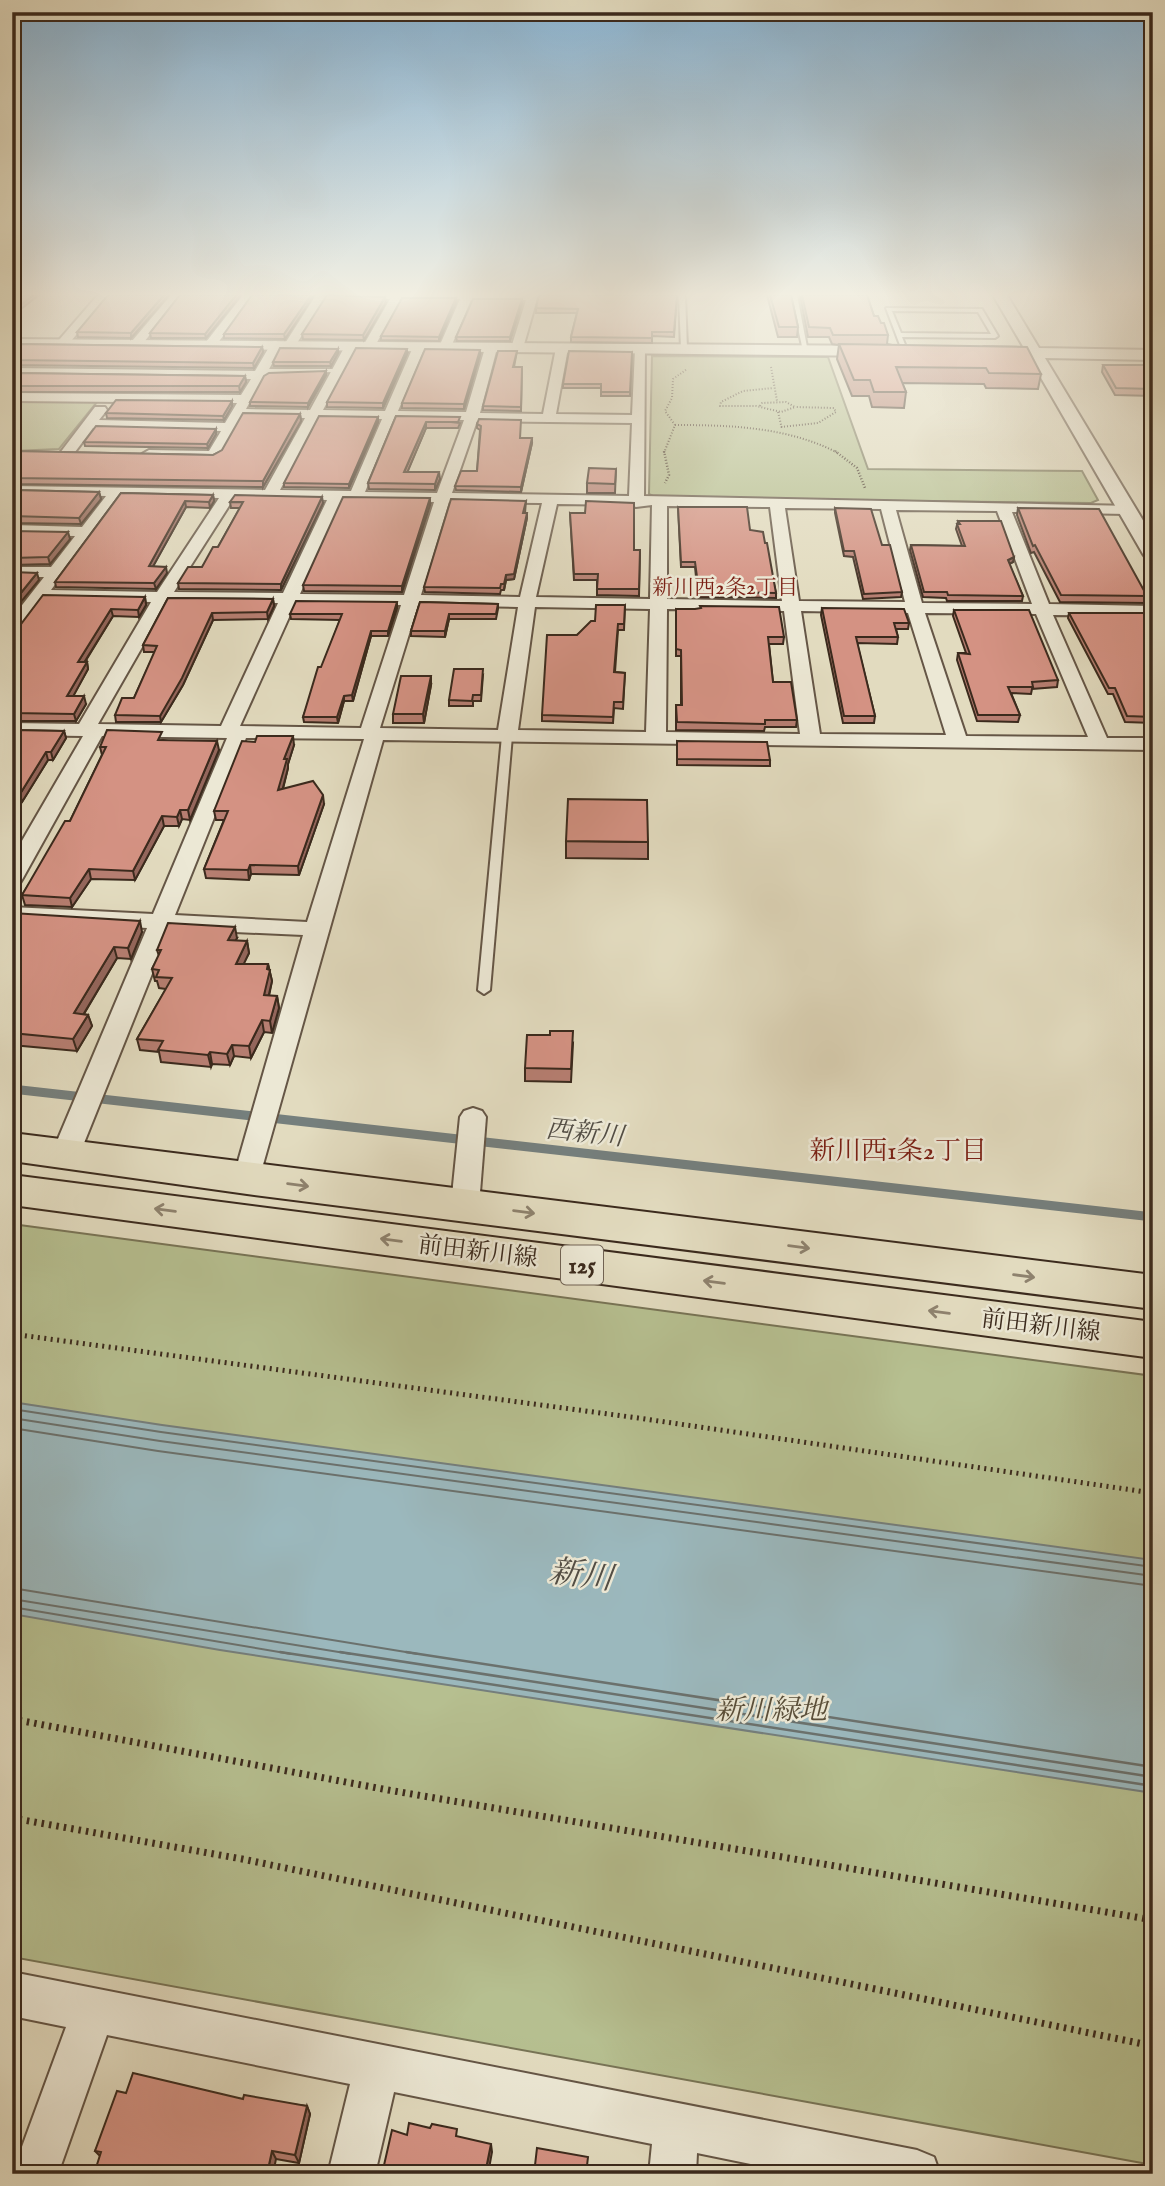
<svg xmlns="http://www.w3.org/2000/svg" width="1165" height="2186" font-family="'IM FELL English','Noto Serif JP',serif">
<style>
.green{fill:#b6bf90;stroke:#787456;stroke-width:2}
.water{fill:#9bb8bd;stroke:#757f7d;stroke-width:2}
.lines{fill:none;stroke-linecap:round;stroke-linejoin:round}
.shore-far1{stroke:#6b716d;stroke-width:2}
.shore{stroke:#6b716d;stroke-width:2.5}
.stream{stroke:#757f7d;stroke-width:9}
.service-casing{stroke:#655646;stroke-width:4}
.minor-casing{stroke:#655646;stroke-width:4}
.tertiary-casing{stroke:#655646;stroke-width:4}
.primary-casing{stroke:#3b2a1d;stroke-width:4}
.path-far3{stroke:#3b2a1d;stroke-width:2;stroke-dasharray:1 2;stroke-linecap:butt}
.path-far2{stroke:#3b2a1d;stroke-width:2.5;stroke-dasharray:1 2;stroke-linecap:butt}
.path-far1{stroke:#3b2a1d;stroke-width:5;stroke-dasharray:2 4.5;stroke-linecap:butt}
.path{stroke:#3b2a1d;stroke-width:7;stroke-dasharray:2.5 5;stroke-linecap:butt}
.service{fill:#ece8d5;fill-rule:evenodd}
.minor{fill:#ece8d5;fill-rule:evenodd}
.tertiary{fill:#ece8d5;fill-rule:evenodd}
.primary{fill:#e2dbbf;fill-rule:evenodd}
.wall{fill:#b67e71;stroke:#3b2a1d;stroke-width:2}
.shaded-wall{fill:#94665c;stroke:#3b2a1d;stroke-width:2}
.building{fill:#d49283;stroke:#3b2a1d;stroke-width:2}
.oneway{stroke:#8e826e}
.labels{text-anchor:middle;stroke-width:5;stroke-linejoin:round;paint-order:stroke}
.far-neighbourhood-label{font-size:21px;fill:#7a1f14;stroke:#ece8d5}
.shield{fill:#ece8d5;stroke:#706354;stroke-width:2}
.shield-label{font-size:23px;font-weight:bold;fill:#3b2a1d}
.street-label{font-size:24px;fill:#3b2a1d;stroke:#ece8d5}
.water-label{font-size:26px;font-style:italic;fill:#534e45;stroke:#ece8d5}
.neighbourhood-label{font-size:26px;fill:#7a1f14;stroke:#ece8d5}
.near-park-label{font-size:28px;font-style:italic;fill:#5a4f3a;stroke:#ece8d5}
.near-water-label{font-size:32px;font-style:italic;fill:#534e45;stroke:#ece8d5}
</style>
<rect width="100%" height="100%" fill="#e2dbbf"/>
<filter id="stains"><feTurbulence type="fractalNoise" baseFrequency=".00286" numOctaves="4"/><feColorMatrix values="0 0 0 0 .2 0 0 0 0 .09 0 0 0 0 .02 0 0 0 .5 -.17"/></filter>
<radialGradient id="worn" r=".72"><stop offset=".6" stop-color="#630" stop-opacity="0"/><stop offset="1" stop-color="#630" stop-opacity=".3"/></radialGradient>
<g class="green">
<path d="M652,356L828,357L868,469L1082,471L1098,500L1091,503L657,498L649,494Z"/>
<path d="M12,400L93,401L97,402L59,449L12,451Z"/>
<path d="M12,1224L1153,1376V2165L12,1957Z"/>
</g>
<path class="water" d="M12,1402L162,1425L1153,1560V1793L220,1650L12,1614Z"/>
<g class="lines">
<g class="shore-far1">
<path d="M12,1409L161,1432L1153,1567"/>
<path d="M12,1418L160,1441L1153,1576"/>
<path d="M12,1428L158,1451L1153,1586"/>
<path d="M12,1588L418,1654"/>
<path d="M12,1599L351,1654"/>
<path d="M12,1607L291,1654"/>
</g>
<g class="shore">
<path d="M280,1652L1153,1786"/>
<path d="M340,1652L1153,1777"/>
<path d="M406,1652L1153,1767"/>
</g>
<path class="stream" d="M12,1089L1153,1217"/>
<defs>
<g id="service">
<path d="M679,295H685L687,349L684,351L681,349Z"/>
<path d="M791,295H797L808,352L803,351Z"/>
<path d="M886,308L982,309L998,336L995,338L902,337L908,352L903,353ZM892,311L978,312L991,334L901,333Z"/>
<path d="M338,369L340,372L264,373L261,371L264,369Z"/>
<path d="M507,733L512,736L490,990L484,994L478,990L502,736Z"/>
</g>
<g id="minor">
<path d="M98,295H109L67,346H59V340Z"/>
<path d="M171,295H182L140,347H132V341Z"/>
<path d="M243,295H254L214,348H206V342Z"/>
<path d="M316,295H327L294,348H286L284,345Z"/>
<path d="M341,295H538L523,348L517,352L511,348L526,300H471L451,347L445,351L439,347L460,299H401L375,346L369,350L363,346L390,299L346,298Z"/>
<path d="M276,341L282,345L267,373L268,375L263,378L246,409L310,410L345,346L351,342L357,346L323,410L385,411L413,347L419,343L425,347L398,411L466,412L485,348L491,344L497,348L480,413L543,414L556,348L562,344L568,348L556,414L632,415L635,349L645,346L644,496L1132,506L1135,509L1127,514L1012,512L1049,604L1153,606V616L1053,615L1107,738H1153V750L383,740L257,1186L247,1189L237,1186L233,1179L303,935L170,929L80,1153L76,1160L66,1163L56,1160L52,1153L147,928L12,921V907L153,914L227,738L102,736L23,878L20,883L12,885V858L83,736L12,735V723L79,724L151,602L43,600L18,634L12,635V618L44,577H12V567H51L75,536L12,535V525L82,527L106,496L12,494V486L265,490L305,418L242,417L221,455L214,459L149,458L142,454L149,450L209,451L221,431L93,428L72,456L67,457L60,453L95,407H105L107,410L99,420L225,423L237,403L12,401V393L241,395L251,379L12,376V368L255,371L272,342ZM318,418L382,419L351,491L280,490ZM395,419L464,420L437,493L365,492ZM477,421L632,423L629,496L452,493ZM121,496L219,498L157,592L51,590ZM234,498L327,500L283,593L174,592ZM342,500L434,502L404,595L300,594ZM449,502L542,503L520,597L421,595ZM557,504L630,505L636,507L652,505L650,599L536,597ZM667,506L770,507L782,601L667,599ZM785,508L881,509L905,602L799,601ZM896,510L997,511L1032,604L922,603ZM168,602L278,603L221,726L98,724ZM295,604L401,605L361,728L240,726ZM418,605L518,607L498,730L380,728ZM535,607L650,609L646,732L518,730ZM667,609L784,611L800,734L666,732ZM801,611L908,613L946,735L820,734ZM925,613L1036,614L1088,737L966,736ZM246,738L364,739L307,922L175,915Z"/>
<path d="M473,1108L482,1111L486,1117L479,1205L475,1212L465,1215L455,1212L451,1205L460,1117L464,1111Z"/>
<path d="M12,1972L917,2150L934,2157L940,2174H799L697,2153L696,2174H649L652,2144L394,2092L375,2174H328L350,2084L107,2035L58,2174H12L66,2027L12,2016Z"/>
</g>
<g id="tertiary">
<path d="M993,295H1007L1039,348L1153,350V360L1045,358L1153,537V560L1146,558L1143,554L1029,357H984L976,352L984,347L1024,348Z"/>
<path d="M12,339L885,346L893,351L885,356L12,347Z"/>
</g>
<g id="primary">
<path d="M12,1133L1153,1275V1309L247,1194L12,1161Z"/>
<path d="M12,1175L1153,1322V1358L12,1205Z"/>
</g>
</defs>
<use href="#service" class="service-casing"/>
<use href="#minor" class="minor-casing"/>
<use href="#tertiary" class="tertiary-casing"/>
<use href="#primary" class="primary-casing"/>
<g class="path-far3">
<path d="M771,367L777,401"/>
<path d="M760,406L762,403L786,402L795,407L781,412L756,406H720L721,402L743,391L773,388"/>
<path d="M778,412L782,429"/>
<path d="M675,425C731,425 788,427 838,453"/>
<path d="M781,427L818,423L836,412L834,408L795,407"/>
<path d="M664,453L675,425L665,411L672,398L673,379L687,369"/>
</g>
<g class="path-far2">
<path d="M664,451L669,475L665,483"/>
<path d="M835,451L857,468L865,488"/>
</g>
<path class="path-far1" d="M12,1334L638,1418L1153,1493"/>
<g class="path">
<path d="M12,1719L388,1790L1153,1920"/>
<path d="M12,1818L242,1859L1153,2046"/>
</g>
<use href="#service" class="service"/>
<use href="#minor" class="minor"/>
<use href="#tertiary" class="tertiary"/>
<use href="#primary" class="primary"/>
</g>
<g class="wall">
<path d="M169,295L131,338L78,337L77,332Z"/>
<path d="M180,295H241L206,338H151L150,333Z"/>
<path d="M314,295L285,339L224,338V334Z"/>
<path d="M677,295L674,337L652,336V343L571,342V337L577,313H536V308Z"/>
<path d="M767,295H791L798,327L797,337H778Z"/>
<path d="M800,295H867L874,316L888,335L887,344L1041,374L1038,389L986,388L984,384L902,383L906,392L904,408L872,407L869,396H852L837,359L839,345L832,344L829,337H808Z"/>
<path d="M346,296L386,302L364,340L303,339L302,334Z"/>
<path d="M456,298V302L439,341L381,340V336Z"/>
<path d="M522,299V303L510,341H457L456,337Z"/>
<path d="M12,344L262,347L263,352L254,368L12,365Z"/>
<path d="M517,351L514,367H522L521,411L483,410V406Z"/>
<path d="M632,352L630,396H601V388H563V384Z"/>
<path d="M338,353L331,366H274L273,362Z"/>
<path d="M407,354L383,408L327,407V402Z"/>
<path d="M480,355L464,409L402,408V403Z"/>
<path d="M1103,365H1153V396L1115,395L1102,372Z"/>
<path d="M326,371V375L308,407L250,406V402Z"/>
<path d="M12,373L245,376L246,382L240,392H12Z"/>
<path d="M232,406L224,420L107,418L106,413Z"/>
<path d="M300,414L301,421L263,487L12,484V451L213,455Z"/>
<path d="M396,416L460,423L458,428H426L407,472L440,479L435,490L369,489L368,483Z"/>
<path d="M378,417V422L349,488L284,487V483Z"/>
<path d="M477,424L532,443L521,492L456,490L455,486L477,471L480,430L477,428Z"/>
<path d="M216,429V434L208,448L85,446L84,442Z"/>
<path d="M616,469L615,493H587V483Z"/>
<path d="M12,490L99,492L101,499L81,524L12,523Z"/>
<path d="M121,493L213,495L214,501L210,508L186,507L153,566L167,573L156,589L56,587L55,582Z"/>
<path d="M526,501L525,513H527V518L514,579L506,580L504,590H501L500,594L425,592L424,587Z"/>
<path d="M230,502L323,503L281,590L179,589L178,583L202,567L218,547L240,508H231Z"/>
<path d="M430,505L402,592L304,591L303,585Z"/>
<path d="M678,507L750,530L765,543L776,593V598L698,597L695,567H681Z"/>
<path d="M835,508L882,545L902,592L901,597L863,599L853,557L844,556L835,513Z"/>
<path d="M1018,508L1147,596L1146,603L1060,602L1034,552L1031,553L1017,515Z"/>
<path d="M570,513L634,550H640L639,596L597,595V580H574Z"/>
<path d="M958,521L1014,557L1013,562L1009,564L1023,596L1022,601H947L946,598L923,597L910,550L911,545L962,546L956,529Z"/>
<path d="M12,531L70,539L50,564L12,565Z"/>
<path d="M145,597L146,605L139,617L113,616L85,662H87L88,669L73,696L86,704L76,721H12V629Z"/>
<path d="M168,598L273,599L274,606L268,619L213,620L183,685L161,722H116L115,715L134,698L155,652H144L143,645Z"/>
<path d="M397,602V608L388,636H371L353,701H344L338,723L304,722L303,717L340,620L291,619L290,614Z"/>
<path d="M420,602L498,604V609L496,619H449L445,637L411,636V631Z"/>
<path d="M625,605L624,630H618L615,672L625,673L623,709L614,708L613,723L542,721V715L577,635L595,621Z"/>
<path d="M822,608L909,623L908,629H896L898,637L897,644L857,643L875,716L874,723H843L821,615Z"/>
<path d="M676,609L784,637L783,644H769L773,682L797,720L796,727H765L764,731L676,730V705H681V656H676Z"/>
<path d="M954,610L1058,680L1057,687L1032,689L1031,694L1011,693L1020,715L1018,722L977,721L957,660L958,653H966L953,616Z"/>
<path d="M1069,613H1153V723L1125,722L1113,694H1108L1068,618Z"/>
<path d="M483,675L481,701H473V706H449V700Z"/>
<path d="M431,685L424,723H393V714Z"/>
<path d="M12,730L64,731L66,738L53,760H48L22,802H12Z"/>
<path d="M163,740L219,750L190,820L182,819L179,826H164L135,880L91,879L72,907L25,905L22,895L70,821L102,755L100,747Z"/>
<path d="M677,741L770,760V766L677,765Z"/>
<path d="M255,742L294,745L288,764V768L283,789L324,804L299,875L251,874L249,880L206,878L204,869L224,820H216L214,811Z"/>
<path d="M566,841L648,842V859L566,858Z"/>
<path d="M12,913L142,932L131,959L117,958L84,1014L88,1015L92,1026L77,1051L12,1045V942L14,939H12Z"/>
<path d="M237,938L235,941H247L249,953L243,964H268L272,981L269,996H277L279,1008L272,1033L264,1032L251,1058L234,1056L230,1065L212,1064L211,1067L161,1062L159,1052L140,1050L137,1039L166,989L159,988L157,981H155L152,969L159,956L157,950Z"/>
<path d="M573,1043L571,1082L525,1081V1068Z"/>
<path d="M126,2093L243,2099L307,2106L310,2114L299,2163L276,2159L100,2156L95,2151Z"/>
</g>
<g class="shaded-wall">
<path d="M33,295H39L12,316V312Z"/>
<path d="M164,295H169L131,338V333Z"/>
<path d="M236,295H241L206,338L205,334Z"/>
<path d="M311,295H314L285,339L284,334Z"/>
<path d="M385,297L386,302L364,340L363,335Z"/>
<path d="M456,298V302L439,341V337Z"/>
<path d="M522,299V303L510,341V337Z"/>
<path d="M262,347L263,352L254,368L253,363Z"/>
<path d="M338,349V353L331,366L330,362Z"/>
<path d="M407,349V354L383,408V403Z"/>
<path d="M480,350V355L464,409V404Z"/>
<path d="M326,371V375L308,407V403Z"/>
<path d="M245,376L246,382L240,392L239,386Z"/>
<path d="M232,401V406L224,420L223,416Z"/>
<path d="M300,414L301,421L263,487V481Z"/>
<path d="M378,417V422L349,488V484Z"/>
<path d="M426,422V428L405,478L404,472Z"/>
<path d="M216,429V434L208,448L207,444Z"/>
<path d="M532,438V443L521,492V487Z"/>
<path d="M439,472L440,479L435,490V484Z"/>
<path d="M99,492L101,499L81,524L79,518Z"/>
<path d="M213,495L214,501L210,508L209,502Z"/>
<path d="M322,497L323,503L281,590V584Z"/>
<path d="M430,498V505L402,592V586Z"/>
<path d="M185,501L186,507L150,572L149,566Z"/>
<path d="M527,513V518L514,579L506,580L504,590L506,575Z"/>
<path d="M68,532L70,539L50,564L48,557Z"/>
<path d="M1014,557L1013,562L1007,565L1008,560Z"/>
<path d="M166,567L167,573L156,589L154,583Z"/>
<path d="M37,573L39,580L12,613V604Z"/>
<path d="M145,597L146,605L139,617L138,610Z"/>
<path d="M273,599L274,606L268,619L267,612Z"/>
<path d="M397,602V608L388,636V631Z"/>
<path d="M111,609L113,616L80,669L78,662Z"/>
<path d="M212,613L213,620L183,685L161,722L160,716Z"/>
<path d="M449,614V619L445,637V631Z"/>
<path d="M371,631V636L353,701L352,695Z"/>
<path d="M87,662L88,669L69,704L67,696Z"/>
<path d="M431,676V685L424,723L423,714Z"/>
<path d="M84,696L86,704L76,721L74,714Z"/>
<path d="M344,696V701L338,723L337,717Z"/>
<path d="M64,731L66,738L53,760L51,752Z"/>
<path d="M293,736L294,745L288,764V768L280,799L278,790L284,759Z"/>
<path d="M217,741L219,750L190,820L188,810Z"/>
<path d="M46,752L48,760L22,802L20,794Z"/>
<path d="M323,795L324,804L299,875L298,866Z"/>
<path d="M180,810L182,819L179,826L177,817Z"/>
<path d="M162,816L164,826L135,880L133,871Z"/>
<path d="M250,865L251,874L249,880L248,870Z"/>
<path d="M89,869L91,879L72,907L70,898Z"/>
<path d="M140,921L142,932L131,959L128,948Z"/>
<path d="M235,927L237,938L230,951L228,940Z"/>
<path d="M247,941L249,953L238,976L236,964Z"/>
<path d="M114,947L117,958L77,1025L74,1013Z"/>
<path d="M268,964L272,981L266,1007L264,995Z"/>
<path d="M277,996L279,1008L272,1033L270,1021Z"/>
<path d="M88,1015L92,1026L77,1051L73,1039Z"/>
<path d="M262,1020L264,1032L251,1058L249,1046Z"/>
<path d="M232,1045L234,1056L230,1065L227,1054Z"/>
<path d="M210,1052L212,1064L211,1067L208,1055Z"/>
<path d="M307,2106L310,2114L299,2163L295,2155Z"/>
<path d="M491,2144L492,2152L488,2174H485Z"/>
<path d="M272,2151L276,2159L273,2174H267Z"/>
</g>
<g class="building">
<path d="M12,295H33L12,312Z"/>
<path d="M108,295H164L131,333L77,332Z"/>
<path d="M180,295H236L205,334L150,333Z"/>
<path d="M252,295H311L284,334H224Z"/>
<path d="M327,295H344L346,296L385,297L363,335L302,334Z"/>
<path d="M539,295H677L674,332H652V338L571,337L578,309L536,308Z"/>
<path d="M770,295H791L798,327H779Z"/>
<path d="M802,295H867L874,316H878L881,323H884L888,335H833L830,328L809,327Z"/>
<path d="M402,298H456L439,337L381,336Z"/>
<path d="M473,299H522L510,337H456Z"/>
<path d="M12,344L262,347L253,363L12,360Z"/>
<path d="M839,344L1027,347L1041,374L989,373L986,368L896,367L906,392H874L870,380H854Z"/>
<path d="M280,348L338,349L330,362H273Z"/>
<path d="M356,348L407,349L383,403L327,402Z"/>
<path d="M425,349L480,350L464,404L402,403Z"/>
<path d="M498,351H517L513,367H522L521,407L483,406Z"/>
<path d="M569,351L632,352L630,392H601V384H563Z"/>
<path d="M1103,365H1153V389L1116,388Z"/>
<path d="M326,371L308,403L250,402L264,376L269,373Z"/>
<path d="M12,373L245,376L239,386H12Z"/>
<path d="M116,400L232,401L223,416L106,413Z"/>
<path d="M243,413L300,414L263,481L12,478V451L213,455L222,450Z"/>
<path d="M319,416L378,417L349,484L284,483Z"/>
<path d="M396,416L460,417L458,422H426L404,472H439L435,484L368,483Z"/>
<path d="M479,419L521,420L520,438H532L521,487L455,486L461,471H477L481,426L477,424Z"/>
<path d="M96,426L216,429L207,444L84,442Z"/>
<path d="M589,468L616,469L615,484L587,483Z"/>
<path d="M12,490L99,492L79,518L12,516Z"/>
<path d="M121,493L213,495L209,502L185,501L149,566L166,567L154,583L55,582Z"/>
<path d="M235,495L322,497L281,584L178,583L188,567H202L213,547H218L243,502H230Z"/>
<path d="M343,497L430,498L402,586L303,585Z"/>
<path d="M451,499L526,501L523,513H527L514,574L506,575L504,584H501L500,588L424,587Z"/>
<path d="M586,501L634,503V550H640L639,589H597L598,574H574L570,513H585Z"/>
<path d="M678,507H747L750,530L763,532L765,543H767L776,593L699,592L695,562H681Z"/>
<path d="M835,508L871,509L882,545H890L902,592L864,594L854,551H844Z"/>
<path d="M1018,508L1099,509L1147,596L1061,595L1035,545L1033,546Z"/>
<path d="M958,521H1001L1014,557L1008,560L1023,596L948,595L947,592H924L911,545L965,546L957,524H960Z"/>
<path d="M12,531L68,532L48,557L12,558Z"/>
<path d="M12,572L37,573L12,604Z"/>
<path d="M43,595L145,597L138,610L111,609L78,662H87L67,696H84L74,714L12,713V629L18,628Z"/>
<path d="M168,598L273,599L267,612L212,613L182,678L160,716L115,715L122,698H134L157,646L143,645Z"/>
<path d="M296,601L397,602L388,631H371L352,695L344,696L337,717H303L318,667H321L342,614H290Z"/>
<path d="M420,602L498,604L496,614H449L445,631H411Z"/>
<path d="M596,605H625L624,624H618L614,672L625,673L623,702H614L613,717L542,715L547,635H577L591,621H595Z"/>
<path d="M700,606L779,607L784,637H768L773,682H791L797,720H765V724L677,722L676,705H682L681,650L676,649V609H695L701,608Z"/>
<path d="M822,608L904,609L909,623H894L898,637H856L875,716H844Z"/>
<path d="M954,610H1029L1058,680L1032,682L1033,687H1008L1020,715H978L958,653L970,654Z"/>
<path d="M1069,613H1153V717L1127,716L1115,688H1109Z"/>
<path d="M454,669H483L481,695H473L472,701L449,700Z"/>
<path d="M401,676H431L423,714H393Z"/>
<path d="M12,730L64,731L51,752H46L20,794H12Z"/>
<path d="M107,730L162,732L158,740L217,741L188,810H180L177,817L162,816L133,871L89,869L70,898L22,895L65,821H70L106,747H100Z"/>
<path d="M257,736H293L284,759H287L278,790L313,781L323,795L298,866L250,865L248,870L204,869L228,811H214L242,741L255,742Z"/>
<path d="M677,741L767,742L770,760L677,759Z"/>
<path d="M568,799L647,800L648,842L566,841Z"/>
<path d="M12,913L140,921L128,948L114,947L74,1013L88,1015L73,1039L12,1033V942L19,928H12Z"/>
<path d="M168,923L235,927L228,940L247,941L236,964H268L267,969L270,970L264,995L277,996L270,1021L262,1020L249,1046L232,1045L227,1054L210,1052L208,1055L158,1050L163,1041L137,1039L172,978L156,977L159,970L152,969L161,950H157Z"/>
<path d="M550,1031H573L571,1069L525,1068L527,1035H550Z"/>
<path d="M133,2073L243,2099L244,2095L307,2106L295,2155L272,2151L267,2174H94L101,2152L95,2151L117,2091L126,2093Z"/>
<path d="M409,2123L430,2128L432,2124L457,2129L456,2136L491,2144L485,2174H382L392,2130L407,2135Z"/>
<path d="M537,2148L588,2157L586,2174H534Z"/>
</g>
<defs><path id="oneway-shaft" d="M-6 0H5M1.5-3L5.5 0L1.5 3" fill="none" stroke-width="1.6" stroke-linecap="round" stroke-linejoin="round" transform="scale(1.75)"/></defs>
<g class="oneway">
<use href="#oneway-shaft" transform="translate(298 1185) rotate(7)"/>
<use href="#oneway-shaft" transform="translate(165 1210) rotate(-173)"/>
<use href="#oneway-shaft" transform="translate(524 1212) rotate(7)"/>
<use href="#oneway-shaft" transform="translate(391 1240) rotate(-173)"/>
<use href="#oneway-shaft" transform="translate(799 1247) rotate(7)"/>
<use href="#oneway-shaft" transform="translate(1024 1276) rotate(7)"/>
<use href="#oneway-shaft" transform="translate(714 1282) rotate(-173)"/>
<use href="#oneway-shaft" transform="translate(939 1312) rotate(-173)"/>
</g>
<linearGradient id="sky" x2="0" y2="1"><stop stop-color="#89b6d7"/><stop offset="0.49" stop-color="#f2efe2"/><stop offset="1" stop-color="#f2efe2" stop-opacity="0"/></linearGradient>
<rect width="1165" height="601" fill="url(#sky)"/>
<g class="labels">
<g class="far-neighbourhood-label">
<text x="725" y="594">新川西2条2丁目</text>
</g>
<rect class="shield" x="561" y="1245.5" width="42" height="39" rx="5"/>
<g class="shield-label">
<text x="582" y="1273">125</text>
</g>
<g class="street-label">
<text transform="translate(478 1251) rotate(7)" y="8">前田新川線</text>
<text transform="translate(1041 1325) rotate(7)" y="8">前田新川線</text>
</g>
<g class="water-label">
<text transform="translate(585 1132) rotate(6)" y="9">西新川</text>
</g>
<g class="neighbourhood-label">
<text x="898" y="1159">新川西1条2丁目</text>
</g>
<g class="near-park-label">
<text x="771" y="1719">新川緑地</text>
</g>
<g class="near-water-label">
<text transform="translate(581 1574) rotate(7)" y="11">新川</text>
</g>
</g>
<rect width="1165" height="2186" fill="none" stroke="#e2dbbf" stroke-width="42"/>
<rect x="14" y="14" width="1137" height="2158" fill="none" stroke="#3b2a1d" stroke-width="3.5"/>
<rect x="21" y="21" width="1123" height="2144" fill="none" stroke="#3b2a1d" stroke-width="2"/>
<rect width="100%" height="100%" filter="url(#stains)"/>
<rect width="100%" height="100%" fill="url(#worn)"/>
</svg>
